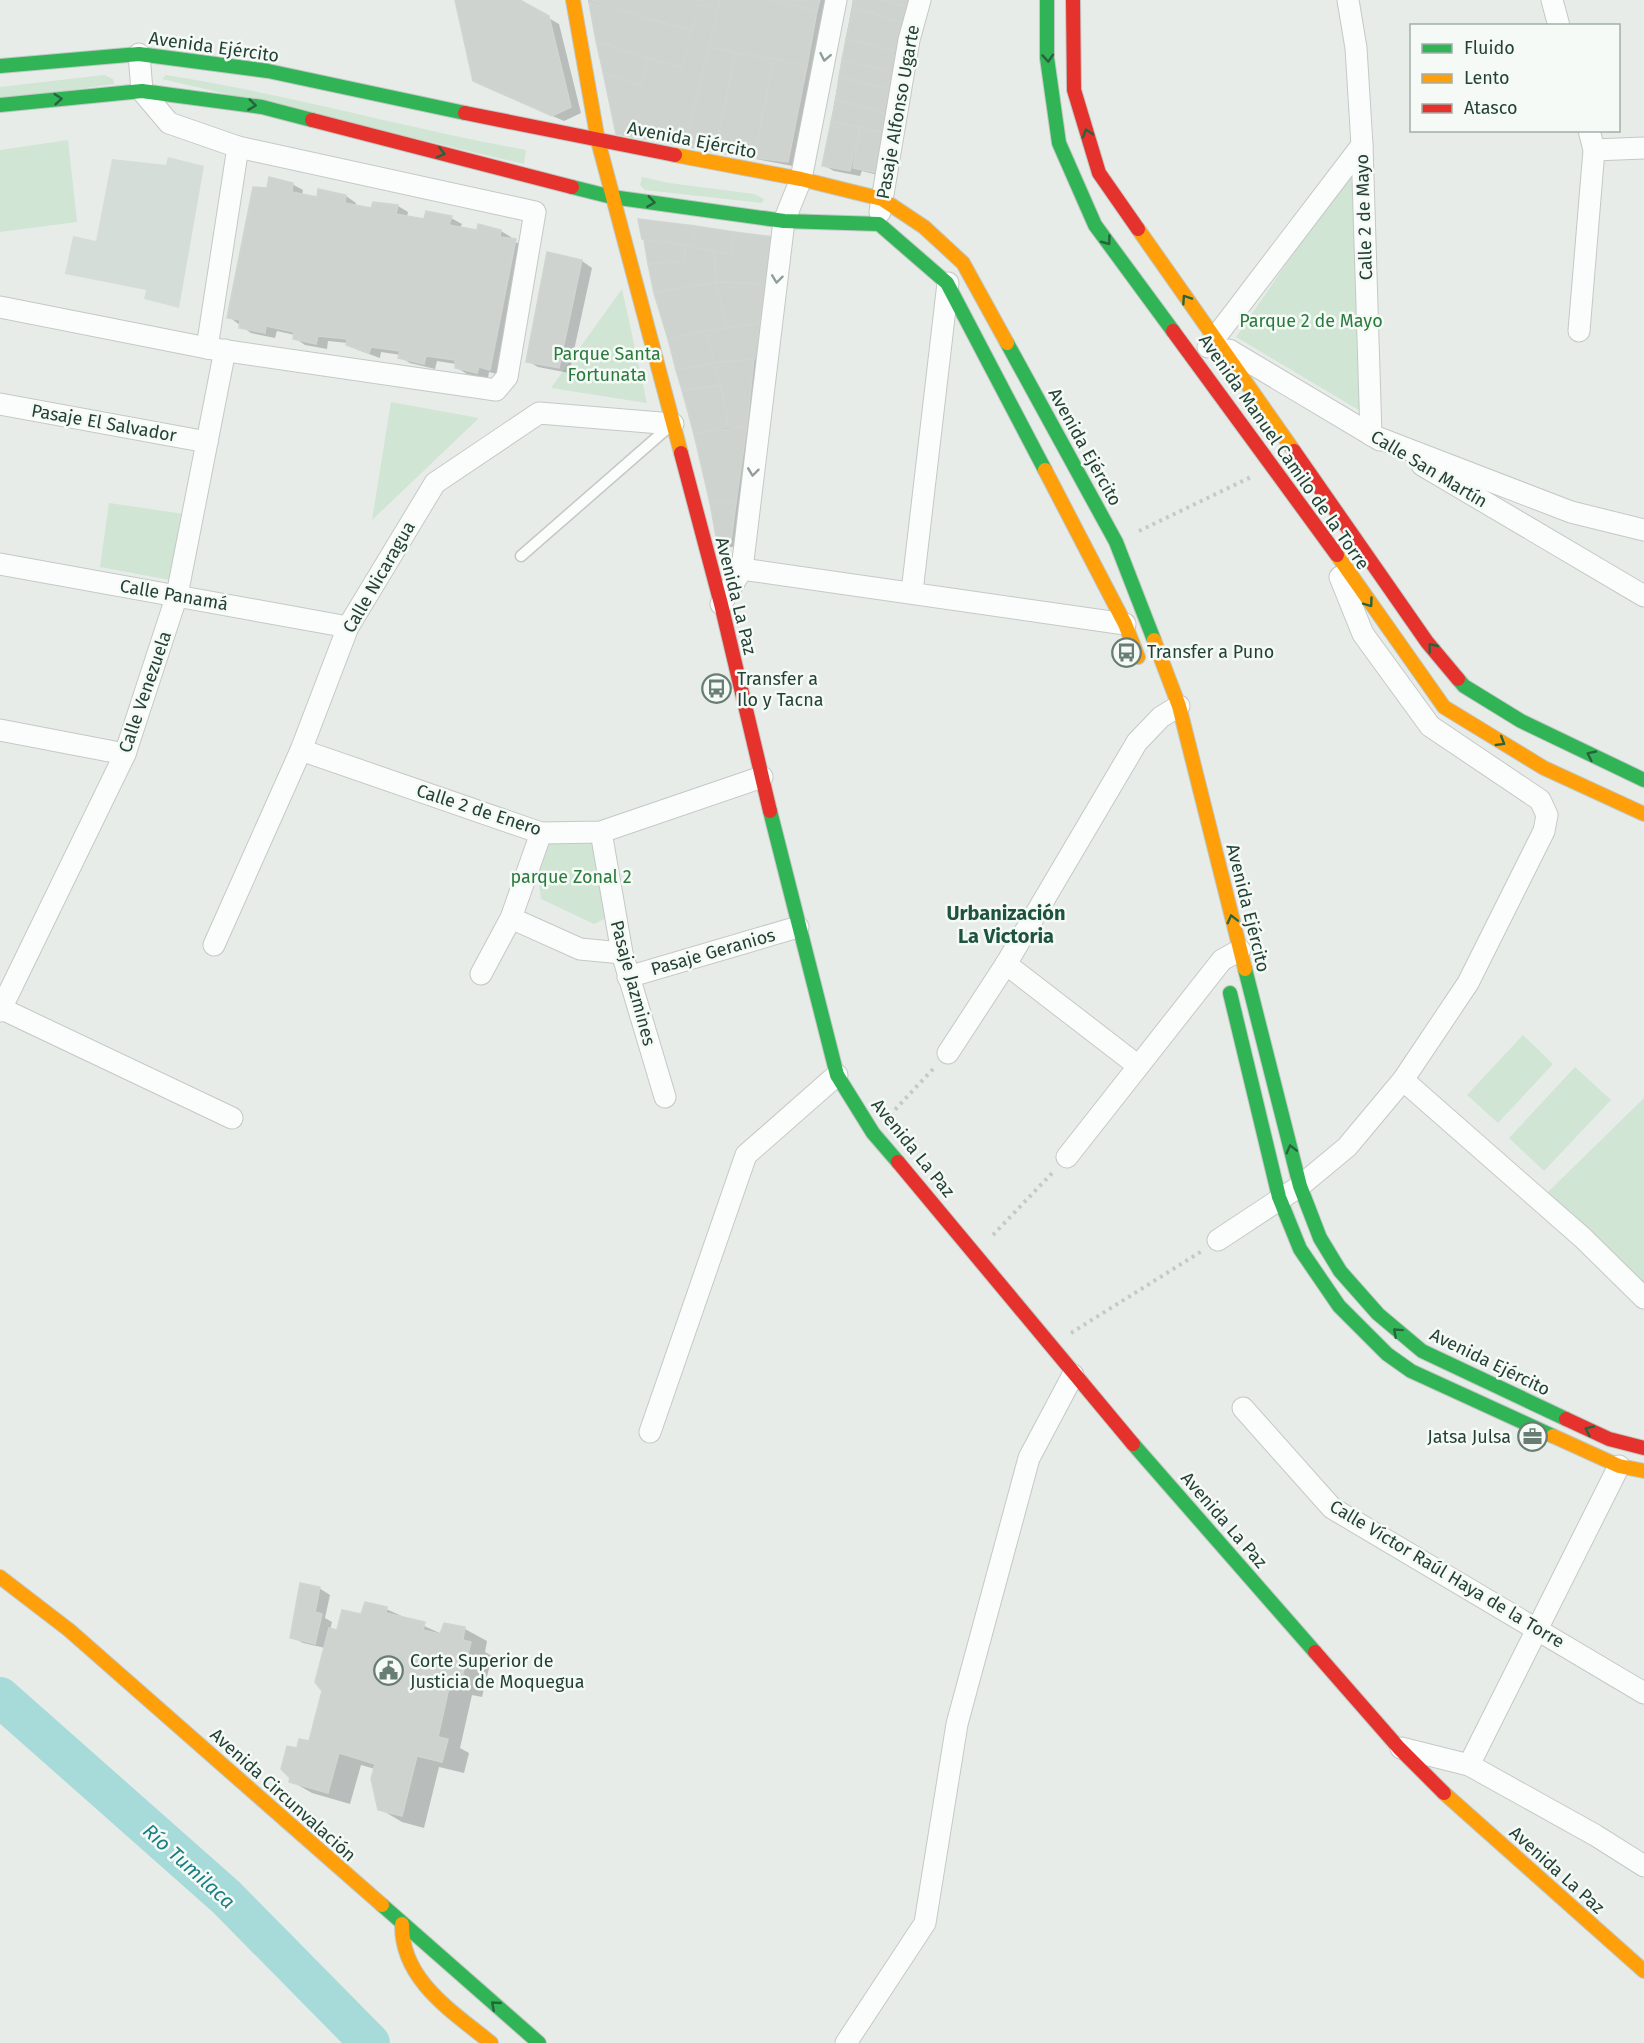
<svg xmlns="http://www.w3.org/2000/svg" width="1644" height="2043" font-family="'Fira Sans',sans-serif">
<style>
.built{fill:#d5ddd8}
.green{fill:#d0e5d3}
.shadow{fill:#0003;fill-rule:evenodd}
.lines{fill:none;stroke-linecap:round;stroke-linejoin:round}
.river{stroke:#a7dbda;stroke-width:40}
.building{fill:#ced3d0;stroke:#d0d5d2;stroke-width:1.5}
.lane-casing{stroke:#c4c9c6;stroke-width:13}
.street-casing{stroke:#c4c9c6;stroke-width:23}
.fast-casing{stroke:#c0c8c4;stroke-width:16}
.slow-casing{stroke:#c0c8c4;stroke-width:16}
.jam-casing{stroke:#c0c8c4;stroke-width:16}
.path{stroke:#c2ccc7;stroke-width:4;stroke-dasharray:3 4.5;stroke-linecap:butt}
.lane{stroke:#fbfcfc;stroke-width:10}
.street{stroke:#fbfcfc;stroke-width:21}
.fast{stroke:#30b455;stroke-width:14}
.slow{stroke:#ff9f0a;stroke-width:14}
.jam{stroke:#e5322d;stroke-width:14}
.oneway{stroke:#8f9e98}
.oneway2{stroke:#27643e}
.labels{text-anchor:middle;stroke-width:5;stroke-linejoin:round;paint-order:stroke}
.street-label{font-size:18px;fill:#234134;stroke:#f5faf7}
.park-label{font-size:18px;fill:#2b7a3d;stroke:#f5faf7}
.poi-label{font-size:18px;fill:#234134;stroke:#f5faf7;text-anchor:start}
.neighbourhood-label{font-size:20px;font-weight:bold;fill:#1e543e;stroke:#f5faf7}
.water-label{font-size:20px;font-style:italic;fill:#1a7f80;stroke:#f5faf7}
</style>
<rect width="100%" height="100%" fill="#e7ece9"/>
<path class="built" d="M168,157L204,166L179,308L144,299L146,290L65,274L73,236L96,241L112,159L166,165Z"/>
<g class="green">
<path d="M104,75L113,79L114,84L0,100V87Z"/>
<path d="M166,75C287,94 406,128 526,150L524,164L162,79Z"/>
<path d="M68,140L77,222L0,232V150Z"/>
<path d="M1358,159L1367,415L1236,337Z"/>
<path d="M642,177L669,183L754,194L764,199L762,203L645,190L640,185Z"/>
<path d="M622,289L647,403L551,388Z"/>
<path d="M391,402L479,418L372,520Z"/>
<path d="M109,503L184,514L170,580L100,567Z"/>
<path d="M550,835H589L598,853L615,914L594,924L541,899L537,867Z"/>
<path d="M1523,1035L1553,1064L1498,1123L1467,1095Z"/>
<path d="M1575,1067L1611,1100L1544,1171L1509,1138Z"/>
<path d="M1644,1098V1284L1548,1192Z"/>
</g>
<g class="shadow">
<path d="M456,0H517L559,24L581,113L564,121L486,87Z"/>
<path d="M588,0H833L798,167L617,133Z"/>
<path d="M853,0L893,179L862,171L860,176L834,171L823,165Z"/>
<path d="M292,184L303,190L302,195L319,199L346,196L356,203L355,207L372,210L398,206L408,212L407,217L425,221L451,218L462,224L460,228L478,232L479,226L501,231L511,237V240L526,247L501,375L489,372L488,378L467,374L456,367V364L437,361L435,369L410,363L400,357L401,355L381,352L380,358L358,350L348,343L328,341L327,349L305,345L295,338V335L277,331L275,338L251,333L229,317L268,189Z"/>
<path d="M640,221L774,239L741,547H729L718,541L695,433L655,293ZM710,248L725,253V255L709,252Z"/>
<path d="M548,254L582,261L592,268L569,373L538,367L528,361Z"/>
<path d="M319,1588L330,1595L325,1618L332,1622L330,1630L338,1632L362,1616L386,1609L442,1634L465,1629L487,1641L485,1652L492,1656L482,1697L472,1695L460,1748L469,1753L464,1773L439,1767L424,1828L402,1822L380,1809L375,1769L361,1765L350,1804L312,1793L291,1781L298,1750L310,1743L323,1690L325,1648L303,1643L292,1637Z"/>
</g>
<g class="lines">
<path class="river" d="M0,1697L226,1897L370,2043"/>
</g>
<g class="building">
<path d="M455,0H520L549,16L571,107L552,116L473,81Z"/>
<path d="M589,0H720L718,9L698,4L692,31Z"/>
<path d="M720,0H771L817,11L807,66L709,47Z"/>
<path d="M771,0H820L817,11Z"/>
<path d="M853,0H882L911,7L906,24L853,7Z"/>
<path d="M882,0H912L911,7Z"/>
<path d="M589,2L692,31L682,68L596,41Z"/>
<path d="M698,4L718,9L685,146L616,134L603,72L641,86L648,58L682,68Z"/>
<path d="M853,7L906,24L900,52L846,39Z"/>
<path d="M846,39L900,52L897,74L842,60Z"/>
<path d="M596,41L648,58L641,86L603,72Z"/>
<path d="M709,47L736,53L714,152L685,146Z"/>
<path d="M736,53L773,59L755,158L714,152Z"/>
<path d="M773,59L807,66L788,162L755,158Z"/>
<path d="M842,60L897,74V91L839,77Z"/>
<path d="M839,77L897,91L892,116L836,99Z"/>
<path d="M836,99L892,116L888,134L831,122Z"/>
<path d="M831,122L860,127L850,171L822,166Z"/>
<path d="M860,127L888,134L882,174L853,168Z"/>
<path d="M269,177L293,183L292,192L317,197L318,189L346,195L345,203L371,208L373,202L398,205L396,214L424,219L426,211L452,216L449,225L477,230L478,224L501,230L500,237L516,239L490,370L479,367L477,373L455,368V360L426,356L424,364L398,358L400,351L371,347L369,353L346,345L347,339L318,336L316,344L293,339L294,332L266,326L265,333L239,328L240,320L227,318L253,187L267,188Z"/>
<path d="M638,219L695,226L693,246L642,239Z"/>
<path d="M695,226L734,232L732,254L693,247Z"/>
<path d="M734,232L774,237L765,284L716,282L714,252L732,254Z"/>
<path d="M644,240L685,245V261L648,264Z"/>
<path d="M685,245L714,252L716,282L654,293L648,264L685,261Z"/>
<path d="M547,252L582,260L559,368L526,362Z"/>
<path d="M716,282L727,328L668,339L654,293Z"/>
<path d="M716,282L765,284L761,323L727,328Z"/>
<path d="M761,323L759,358L714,363L707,331Z"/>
<path d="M707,331L714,363L676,370L668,339Z"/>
<path d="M754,359L747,426L728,427L714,363Z"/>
<path d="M714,363L721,386L682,390L676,370Z"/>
<path d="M721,386L728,427L694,434L682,390Z"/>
<path d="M747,426L736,503H710L694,434Z"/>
<path d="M710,503H736L731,542H717Z"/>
<path d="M300,1583L320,1587L315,1612L322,1614L315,1644L290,1638Z"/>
<path d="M365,1602L387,1607L386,1613L425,1622L423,1630L440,1634L444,1623L465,1627L463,1640L471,1642L460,1685L450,1683L438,1737L448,1739L442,1762L417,1756L402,1816L378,1810L371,1779L375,1764L339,1753L328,1793L289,1782L290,1778L281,1769L287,1746L297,1748L299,1739L309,1741L322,1691L315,1682L329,1628L337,1630L342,1610L361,1614Z"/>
</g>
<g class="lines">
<defs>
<path id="lane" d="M521,556L670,426"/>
<g id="street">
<path d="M1348,0L1356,48L1362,145L1371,435L1571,512L1644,530"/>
<path d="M1552,0L1559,26"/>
<path d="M139,54L142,91L169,123L238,147L207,348"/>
<path d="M1594,150L1644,148"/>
<path d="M880,212L909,40L920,0"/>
<path d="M0,307L207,348L496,390L507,377L535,212L238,147"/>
<path d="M1579,331L1594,150L1589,130"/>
<path d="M1208,347L1362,145"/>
<path d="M1229,350L1380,440"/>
<path d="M0,404L207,442"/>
<path d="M1422,465L1644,596"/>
<path d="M0,564L348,627"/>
<path d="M742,569L1125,624"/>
<path d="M912,592L948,283"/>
<path d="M721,604L742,569L784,221L801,179L836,0"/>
<path d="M0,730L125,754"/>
<path d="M301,750L541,833L601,832L762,777"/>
<path d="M601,832L622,953L665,1097"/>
<path d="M511,918L580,949L622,953"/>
<path d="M214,945L301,750L348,627L435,483L539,413L673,424"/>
<path d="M1006,964L1137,1065"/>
<path d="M481,974L511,918L541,833"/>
<path d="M628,977L798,927"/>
<path d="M0,1008L232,1118"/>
<path d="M0,1011L125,754L177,595L225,350"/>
<path d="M948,1053L1006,964L1137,742L1161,717L1179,706"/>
<path d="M1403,1080L1583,1238L1644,1298"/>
<path d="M1067,1157L1222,960L1240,950"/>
<path d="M1218,1240L1300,1186L1347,1147L1403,1080L1468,983L1544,831L1547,815L1540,800L1430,726L1363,634L1340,577"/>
<path d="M1243,1408L1332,1508L1644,1693"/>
<path d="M650,1432L746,1155L837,1075"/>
<path d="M1401,1748L1469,1765L1595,1835L1644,1866"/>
<path d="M1469,1765L1619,1466"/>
<path d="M846,2043L925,1923L957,1724L1029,1458L1073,1375"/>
</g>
<g id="fast">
<path d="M1047,0V58L1059,143L1095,225L1173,331"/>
<path d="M0,66L139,54L268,71L465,113"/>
<path d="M0,105L142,91L262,107L312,120"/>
<path d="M572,187L612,197L784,221L879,224L947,283L1045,470"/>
<path d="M1007,343L1116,542L1154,640"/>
<path d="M1458,679L1464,686L1521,721L1644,780"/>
<path d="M770,811L837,1075L873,1133L898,1162"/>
<path d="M1245,969L1300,1186L1320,1238L1340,1271L1378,1314L1422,1351L1566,1419"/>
<path d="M1230,993L1279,1197L1300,1249L1339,1306L1387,1354L1411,1371L1553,1436"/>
<path d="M1133,1444L1315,1652"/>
<path d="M382,1905L539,2043"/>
</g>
<g id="slow">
<path d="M573,0L598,141L681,453"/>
<path d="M675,155L801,179L882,199L924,227L963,263L1007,343"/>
<path d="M1138,229L1294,451"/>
<path d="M1045,470L1125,624L1138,657"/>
<path d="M1337,555L1444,707L1544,768L1644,814"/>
<path d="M1154,640L1179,706L1245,969"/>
<path d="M1553,1436L1619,1466L1644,1471"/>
<path d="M0,1577L69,1630L382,1905"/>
<path d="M1444,1793L1644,1971"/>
<path d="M402,1924C401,1980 452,2011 491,2043"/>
</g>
<g id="jam">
<path d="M1073,0L1074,90L1099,173L1138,229"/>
<path d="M465,113L675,155"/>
<path d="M312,120L572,187"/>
<path d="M1173,331L1337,555"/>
<path d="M1294,451L1427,642L1458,679"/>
<path d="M681,453L721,604L770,811"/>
<path d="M898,1162L1133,1444"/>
<path d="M1566,1419L1609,1439L1644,1448"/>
<path d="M1315,1652L1399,1748L1444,1793"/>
</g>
</defs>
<use href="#lane" class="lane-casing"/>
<use href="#street" class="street-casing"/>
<use href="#fast" class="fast-casing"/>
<use href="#slow" class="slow-casing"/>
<use href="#jam" class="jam-casing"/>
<g class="path">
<path d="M1139,531L1251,477"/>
<path d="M890,1115L934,1068"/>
<path d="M993,1235L1054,1171"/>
<path d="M1071,1333L1202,1251"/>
</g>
<use href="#lane" class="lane"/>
<use href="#street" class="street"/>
<use href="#fast" class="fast"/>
<use href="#slow" class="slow"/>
<use href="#jam" class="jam"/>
</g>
<defs><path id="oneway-chevron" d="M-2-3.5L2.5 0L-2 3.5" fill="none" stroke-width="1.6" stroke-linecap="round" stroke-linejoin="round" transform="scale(1.5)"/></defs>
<g class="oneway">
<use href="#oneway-chevron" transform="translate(825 57) rotate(101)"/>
<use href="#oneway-chevron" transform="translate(777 279) rotate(97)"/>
<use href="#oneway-chevron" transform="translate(753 472) rotate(97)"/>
</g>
<g class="oneway2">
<use href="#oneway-chevron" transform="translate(1048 58) rotate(86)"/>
<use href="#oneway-chevron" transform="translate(58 99) rotate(-5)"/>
<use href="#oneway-chevron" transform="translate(252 105) rotate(7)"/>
<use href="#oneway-chevron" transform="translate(1087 133) rotate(-107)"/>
<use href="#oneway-chevron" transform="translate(441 153) rotate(14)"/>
<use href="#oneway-chevron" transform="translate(651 202) rotate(8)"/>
<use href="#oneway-chevron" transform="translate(1107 241) rotate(53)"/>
<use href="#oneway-chevron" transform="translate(1186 299) rotate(-124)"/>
<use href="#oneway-chevron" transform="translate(1369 603) rotate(54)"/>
<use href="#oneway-chevron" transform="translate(1432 647) rotate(-129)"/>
<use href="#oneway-chevron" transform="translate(1501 742) rotate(31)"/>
<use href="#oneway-chevron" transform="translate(1591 755) rotate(-155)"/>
<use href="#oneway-chevron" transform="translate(1232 919) rotate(-104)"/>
<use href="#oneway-chevron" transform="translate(1291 1149) rotate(-104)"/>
<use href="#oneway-chevron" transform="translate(1397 1332) rotate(-138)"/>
<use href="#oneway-chevron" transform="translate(1589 1430) rotate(-155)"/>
<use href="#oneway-chevron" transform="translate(495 2005) rotate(-139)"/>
</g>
<defs>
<symbol id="bus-ring" viewBox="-11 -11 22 22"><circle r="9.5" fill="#f5faf7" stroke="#687d73" stroke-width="1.5"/><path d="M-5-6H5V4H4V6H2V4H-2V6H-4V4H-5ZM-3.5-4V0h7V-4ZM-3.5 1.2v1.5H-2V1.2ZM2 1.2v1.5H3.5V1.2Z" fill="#687d73"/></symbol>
<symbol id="office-ring" viewBox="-11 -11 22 22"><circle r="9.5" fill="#f5faf7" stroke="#687d73" stroke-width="1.5"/><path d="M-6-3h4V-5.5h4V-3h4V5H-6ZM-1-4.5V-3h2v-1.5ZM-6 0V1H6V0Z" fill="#687d73"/></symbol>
<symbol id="civic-ring" viewBox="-11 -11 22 22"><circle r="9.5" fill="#f5faf7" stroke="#687d73" stroke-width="1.5"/><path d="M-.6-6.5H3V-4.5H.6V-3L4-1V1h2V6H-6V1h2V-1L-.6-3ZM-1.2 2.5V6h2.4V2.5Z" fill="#687d73"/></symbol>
</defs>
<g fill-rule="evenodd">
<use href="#bus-ring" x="1110" y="636" width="33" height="33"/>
<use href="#bus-ring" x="700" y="672" width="33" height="33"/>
<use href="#office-ring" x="1516" y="1420" width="33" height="33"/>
<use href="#civic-ring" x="372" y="1654" width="33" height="33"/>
</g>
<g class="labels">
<g class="street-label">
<text transform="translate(214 47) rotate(8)" y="6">Avenida Ejército</text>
<text transform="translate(898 112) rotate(-80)" y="6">Pasaje Alfonso Ugarte</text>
<text transform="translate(692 140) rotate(11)" y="6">Avenida Ejército</text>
<text transform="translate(1364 217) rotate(-92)" y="6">Calle 2 de Mayo</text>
<text transform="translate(104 423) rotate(10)" y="6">Pasaje El Salvador</text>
<text transform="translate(1085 447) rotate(61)" y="6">Avenida Ejército</text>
<text transform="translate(1284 452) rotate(55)" y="6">Avenida Manuel Camilo de la Torre</text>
<text transform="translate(1429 469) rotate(31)" y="6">Calle San Martín</text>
<text transform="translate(379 577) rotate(-60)" y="6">Calle Nicaragua</text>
<text transform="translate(174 595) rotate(10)" y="6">Calle Panamá</text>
<text transform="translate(736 596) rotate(76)" y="6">Avenida La Paz</text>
<text transform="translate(145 692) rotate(-71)" y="6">Calle Venezuela</text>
<text transform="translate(479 810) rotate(18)" y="6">Calle 2 de Enero</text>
<text transform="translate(1248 908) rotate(76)" y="6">Avenida Ejército</text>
<text transform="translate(713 952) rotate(-16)" y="6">Pasaje Geranios</text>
<text transform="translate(633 983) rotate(75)" y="6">Pasaje Jazmines</text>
<text transform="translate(913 1148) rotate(51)" y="6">Avenida La Paz</text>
<text transform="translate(1490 1362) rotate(26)" y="6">Avenida Ejército</text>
<text transform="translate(1224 1520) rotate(49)" y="6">Avenida La Paz</text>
<text transform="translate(1447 1574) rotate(31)" y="6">Calle Víctor Raúl Haya de la Torre</text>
<text transform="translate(283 1795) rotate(42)" y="6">Avenida Circunvalación</text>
<text transform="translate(1557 1870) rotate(42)" y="6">Avenida La Paz</text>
</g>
<g class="park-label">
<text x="1311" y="327">Parque 2 de Mayo</text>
<text x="607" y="360">Parque Santa<tspan x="607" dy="21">Fortunata</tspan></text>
<text x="571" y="883">parque Zonal 2</text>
</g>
<g class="poi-label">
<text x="1147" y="658">Transfer a Puno</text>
<text x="737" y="685">Transfer a<tspan x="737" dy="21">Ilo y Tacna</tspan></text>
<text x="1511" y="1443" text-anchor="end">Jatsa Julsa</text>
<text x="410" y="1667">Corte Superior de<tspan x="410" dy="21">Justicia de Moquegua</tspan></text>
</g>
<g class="neighbourhood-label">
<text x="1006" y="920">Urbanización<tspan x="1006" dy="23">La Victoria</tspan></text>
</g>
<g class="water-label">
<text transform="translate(189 1866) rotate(42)" y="7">Río Tumilaca</text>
</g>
</g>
<rect x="1410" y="24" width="210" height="108" fill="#f5faf7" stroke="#a1b0a9" stroke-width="1.5"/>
<rect x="1422" y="44" width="30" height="9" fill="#30b455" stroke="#a1b0a9" stroke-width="1.5"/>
<text x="1464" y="54" font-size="18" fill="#234134">Fluido</text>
<rect x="1422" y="74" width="30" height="9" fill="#ff9f0a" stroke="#a1b0a9" stroke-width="1.5"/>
<text x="1464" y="84" font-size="18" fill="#234134">Lento</text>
<rect x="1422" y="104" width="30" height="9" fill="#e5322d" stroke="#a1b0a9" stroke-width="1.5"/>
<text x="1464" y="114" font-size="18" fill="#234134">Atasco</text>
</svg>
